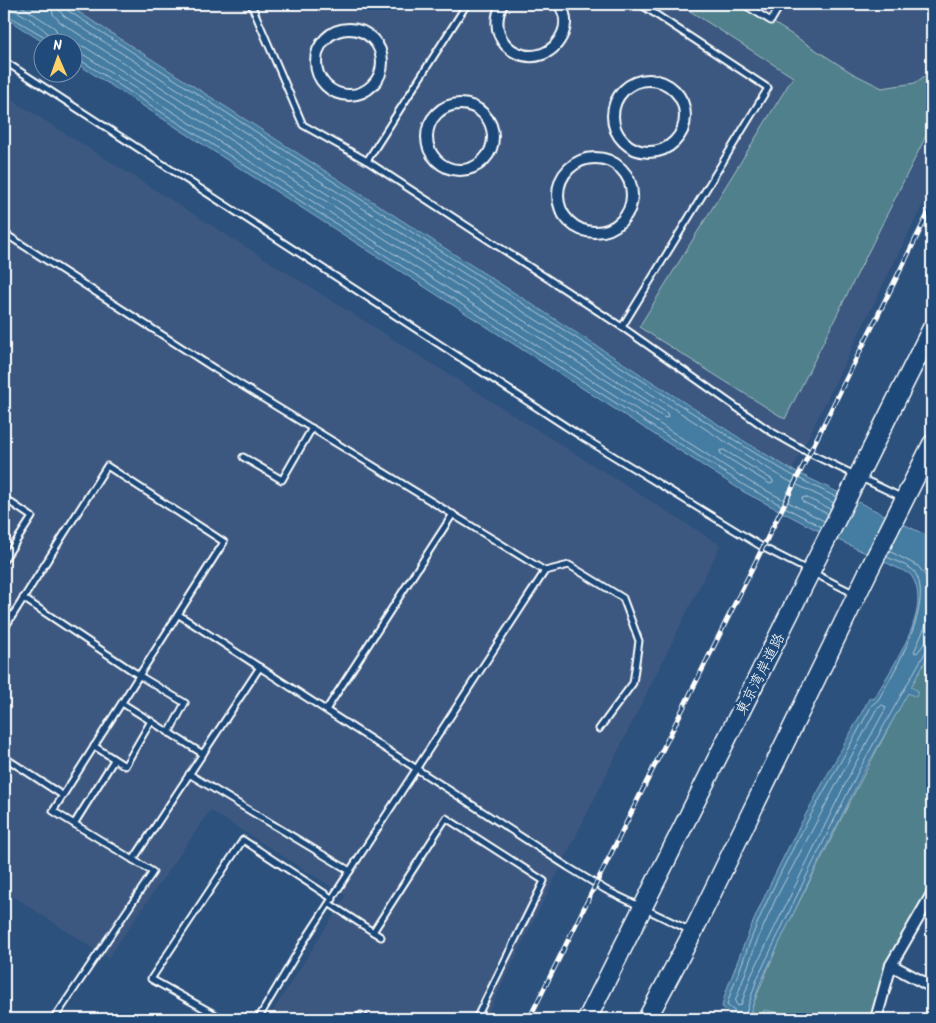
<svg xmlns="http://www.w3.org/2000/svg" width="936" height="1023" font-family="Kalam,'Klee One',sans-serif">
<style>
.built{fill:#3d5980}
.green{fill:#4f808c;stroke:#a7c0c6}
.water{fill:#447ba1;stroke:#8fb0c7}
.lines{fill:none;stroke-linecap:round;stroke-linejoin:round}
.shore{stroke:#b4cad9;stroke-width:1}
.service-casing{stroke:#fff;stroke-width:9}
.minor-casing{stroke:#fff;stroke-width:14}
.trunk-casing{stroke:#fff;stroke-width:21}
.service{stroke:#1f4a7a;stroke-width:5}
.minor{stroke:#1f4a7a;stroke-width:10}
.trunk{stroke:#1f4a7a;stroke-width:18}
.rail-casing{stroke:#fff;stroke-width:5}
.rail{stroke:#1f4a7a;stroke-width:3;stroke-dasharray:9;stroke-linecap:butt}
.labels{text-anchor:middle;stroke-width:5;stroke-linejoin:round;paint-order:stroke}
.street-label{font-size:15px;fill:#fff;stroke:#1f4a7a}
</style>
<rect width="100%" height="100%" fill="#2d517d"/>
<filter id="ink" filterUnits="userSpaceOnUse"><feTurbulence type="fractalNoise" baseFrequency=".02" numOctaves="2"/><feDisplacementMap in="SourceGraphic" scale="10" xChannelSelector="R" yChannelSelector="G"/><feConvolveMatrix kernelMatrix="1 2 1 2 8 2 1 2 1" color-interpolation-filters="sRGB"/></filter>
<g filter="url(#ink)">
<g class="built">
<path d="M66,4H932V185L792,470Z"/>
<path d="M4,95L720,545L485,1019H268L346,896L210,810L108,958L4,890Z"/>
</g>
<g class="green">
<path d="M679,4H744L852,73L882,88L915,83L932,71V124L785,419L639,327L793,77Z"/>
<path d="M932,649V888L889,963L873,1019H748C766,968 790,919 815,871C852,796 891,722 932,649Z"/>
</g>
<g class="water">
<path d="M4,4H66L752,446L792,470L932,538V649L911,687L918,691L916,697L908,693L864,771L807,885L761,981L748,1019H736L722,1007C725,990 733,975 738,960C772,868 824,783 870,697L874,699C891,668 936,607 910,574L813,528L744,492L73,61L72,42H43L4,17Z"/>
<path d="M764,1010L780,1013L792,1019L762,1018Z"/>
</g>
<g class="lines">
<g class="shore">
<path d="M18,4L55,28L61,42"/>
<path d="M51,4L53,14L60,22L667,413L668,417L665,418L85,47L72,44"/>
<path d="M58,4L59,10L64,16L746,455L787,480L834,503"/>
<path d="M64,4L67,10L750,450L790,474L836,497"/>
<path d="M4,7C15,7 52,32 54,42"/>
<path d="M4,13L45,37L47,42"/>
<path d="M72,51L81,53L750,482L824,521"/>
<path d="M72,57L77,58L747,487L822,527"/>
<path d="M724,450L773,480V483L770,484L721,454L720,451Z"/>
<path d="M828,514L803,502L802,498L805,497L830,509"/>
<path d="M889,551L918,566L925,575L931,595L928,620L914,652L917,653L924,644L932,642"/>
<path d="M883,705L886,708L854,766L751,976L741,1005L738,1006L735,1002L757,941L777,896L876,710Z"/>
<path d="M739,1019L738,1014L727,1005C731,989 739,973 744,958C774,872 829,785 872,705L878,700C895,671 936,601 914,571C907,565 895,561 887,557"/>
<path d="M744,1019L757,979L803,883L860,768L926,651L932,648"/>
</g>
<defs>
<g id="service">
<path d="M251,4L303,125L367,161L622,327L770,431L811,454L903,498"/>
<path d="M743,4L771,21L781,4"/>
<path d="M4,61L579,435L764,548L855,594"/>
<path d="M367,161L467,4"/>
<path d="M4,233L215,369L545,571L303,943L258,1019"/>
<path d="M622,327L768,88L640,4"/>
<path d="M243,457L282,480L312,428"/>
<path d="M4,498L32,517L4,560"/>
<path d="M545,571L569,565L623,598L639,641L633,683L599,729"/>
<path d="M23,598L140,676L185,703L169,733"/>
<path d="M179,615L568,867L606,890L691,931"/>
<path d="M4,629L107,466L224,542L53,811L153,872L54,1019"/>
<path d="M122,703L203,754"/>
<path d="M326,710L453,514"/>
<path d="M94,746L125,766L151,721"/>
<path d="M4,757L62,795"/>
<path d="M189,774L350,871"/>
<path d="M74,824L114,760"/>
<path d="M133,860L260,667"/>
<path d="M330,904L381,937"/>
<path d="M373,932L446,818L544,881L476,1019"/>
<path d="M361,1015L367,1019"/>
<path d="M223,1019L151,979L243,840L333,899"/>
</g>
<g id="minor">
<path d="M502,4C480,51 544,78 563,33C567,23 565,12 559,4"/>
<circle cx="349" cy="62" r="33"/>
<circle cx="649" cy="116" r="36"/>
<circle cx="460" cy="137" r="33"/>
<circle cx="595" cy="195" r="37"/>
<path d="M891,965L932,987"/>
<path d="M876,1019L891,965L932,894"/>
</g>
<g id="trunk">
<path d="M587,1019L932,328"/>
<path d="M647,1019L693,932L868,572L932,444"/>
</g>
</defs>
<use href="#service" class="service-casing"/>
<use href="#minor" class="minor-casing"/>
<use href="#trunk" class="trunk-casing"/>
<use href="#service" class="service"/>
<use href="#minor" class="minor"/>
<use href="#trunk" class="trunk"/>
<defs>
<path id="rail" d="M529,1019L932,206"/>
</defs>
<use href="#rail" class="rail-casing"/>
<use href="#rail" class="rail"/>
</g>
</g>
<g class="labels">
<g class="street-label">
<text transform="translate(760 674) rotate(-63)" y="5">東京湾岸道路</text>
</g>
</g>
<rect width="936" height="1023" fill="none" stroke="#1f4a7a" stroke-width="20"/>
<rect x="10" y="10" width="916" height="1003" fill="none" stroke="#fff" stroke-width="2" filter="url(#ink)"/>
<g transform="translate(58 58) rotate(358)"><circle r="24" fill="#1f4a7a" stroke="#7992af"/>
<path d="M0-4L9 19L0 12L-9 19Z" fill="#ffd166"/>
<text y="-8" font-size="14" font-weight="bold" text-anchor="middle" fill="#ffffff">N</text>
</g>
</svg>
